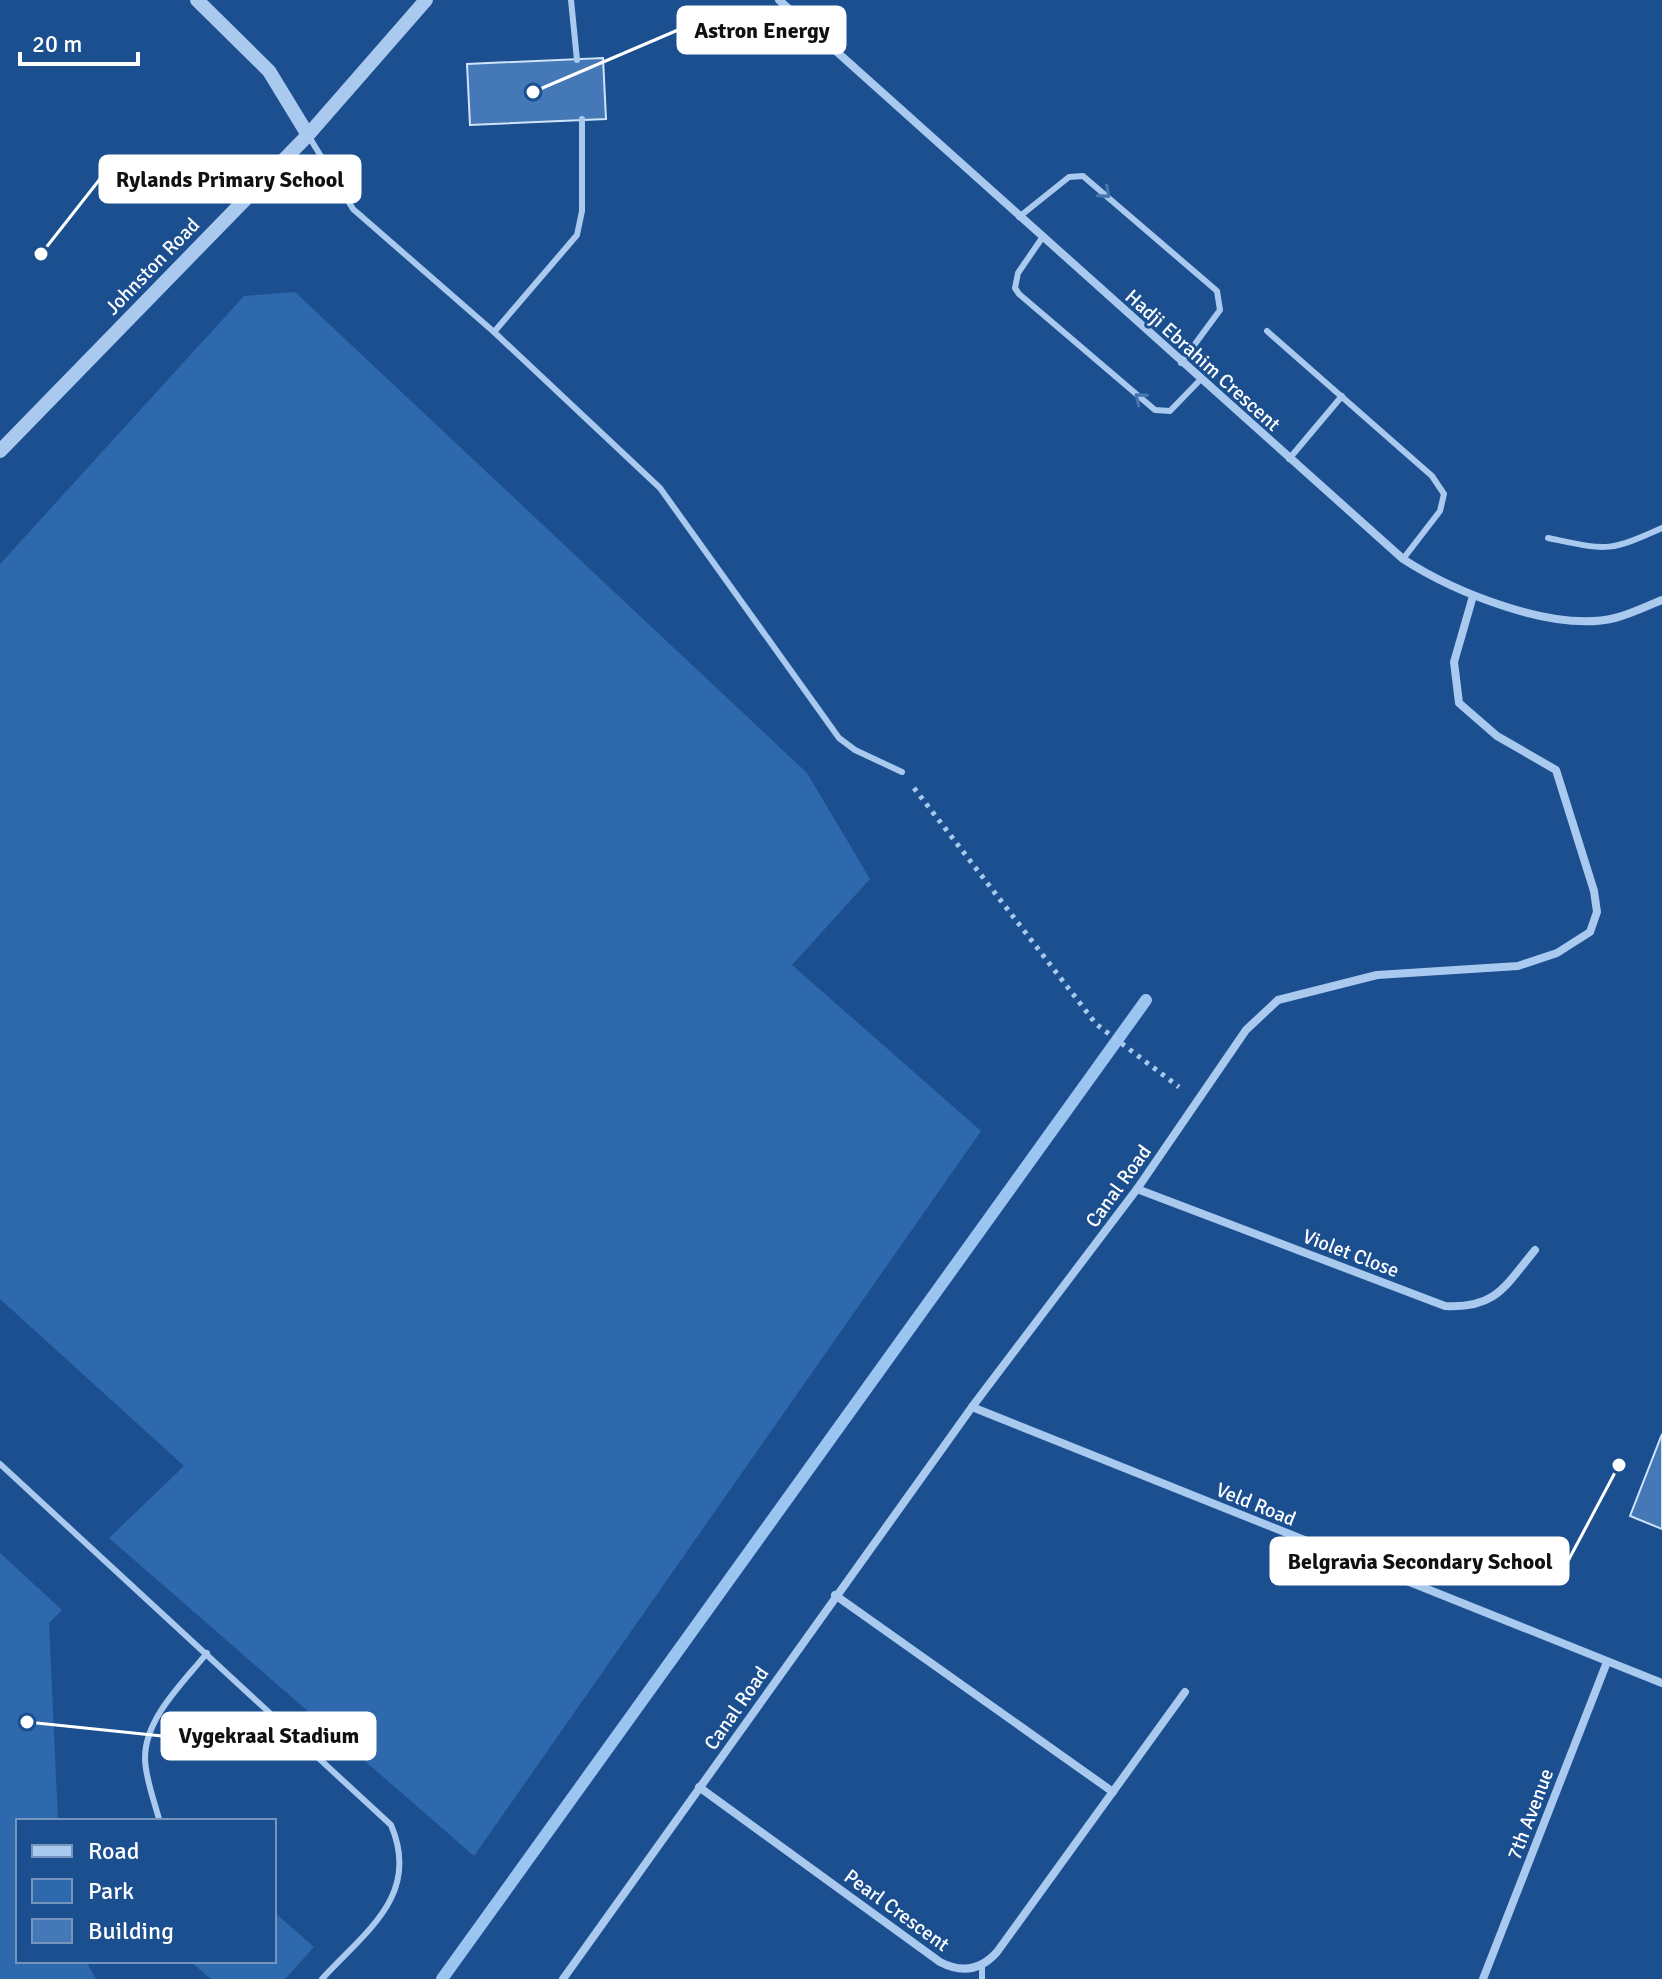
<svg xmlns="http://www.w3.org/2000/svg" width="1662" height="1979" font-family="Signika,sans-serif">
<style>
.park{fill:#2e69ad}
.lines{fill:none;stroke-linecap:round;stroke-linejoin:round}
.stream{stroke:#9cc4f0;stroke-width:12}
.building{fill:#4478b7;stroke:#cfe3fa;stroke-width:2}
.path{stroke:#a9c9ee;stroke-width:5;stroke-dasharray:4 6;stroke-linecap:butt}
.service{stroke:#a9c9ee;stroke-width:6}
.minor{stroke:#a9c9ee;stroke-width:8}
.tertiary{stroke:#a9c9ee;stroke-width:14}
.oneway{stroke:#4674ac}
.labels{text-anchor:middle;stroke-width:6;stroke-linejoin:round;paint-order:stroke}
.street-label{font-size:20px;fill:#fff;stroke:#1b4f8f}
.leader{fill:none;stroke:#fff;stroke-width:3}
.callout-dot{fill:#fff;stroke:#1b4f8f;stroke-width:3}
.callout{fill:#fff;stroke:#fff;stroke-width:3}
.callout-label{font-size:22px;text-anchor:middle;font-weight:bold;fill:#111}
</style>
<rect width="100%" height="100%" fill="#1b4f8f"/>
<g class="park">
<path d="M295,292L807,773L870,879L792,965L981,1131L474,1856L109,1538L184,1466L0,1299V564L244,296Z"/>
<path d="M0,1553L62,1610L49,1623L58,1821H18V1961H86L96,1979H0Z"/>
<path d="M274,1912L314,1947L285,1979H211L190,1961H274Z"/>
</g>
<g class="lines">
<path class="stream" d="M442,1979L1146,1000"/>
</g>
<g class="building">
<path d="M603,58L606,119L470,125L467,64Z"/>
<path d="M1662,1434V1529L1630,1516Z"/>
</g>
<g class="lines">
<path class="path" d="M914,788L1096,1024L1179,1087"/>
<g class="service">
<path d="M571,0L577,60"/>
<path d="M308,135L353,209L494,332L660,488L839,738L855,750L902,772"/>
<path d="M1019,217L1069,177L1083,176L1217,291L1220,310L1181,363"/>
<path d="M1042,238L1018,273L1015,288L1019,294L1155,410L1170,411L1200,380"/>
<path d="M1267,331L1432,476L1444,494L1440,511L1403,559"/>
<path d="M494,332L577,235L582,211V119"/>
<path d="M1289,459L1342,396"/>
<path d="M1548,538C1606,550 1607,553 1662,528"/>
<path d="M0,1464L391,1825C421,1895 366,1931 322,1979"/>
<path d="M159,1819C154,1800 145,1777 145,1758C145,1718 183,1683 207,1653"/>
<path d="M982,1979V1965"/>
</g>
<g class="minor">
<path d="M779,0L1403,559C1454,592 1554,633 1615,618C1631,614 1647,606 1662,600"/>
<path d="M1137,1189L1445,1306C1496,1309 1505,1286 1535,1250"/>
<path d="M972,1407L1662,1683"/>
<path d="M835,1595L1113,1792"/>
<path d="M699,1787L940,1962C961,1973 980,1971 997,1952L1185,1692"/>
<path d="M563,1979L972,1407L1137,1189L1246,1030L1278,1000L1377,975L1518,966L1557,953L1590,932L1597,912L1594,891L1556,770L1497,736L1459,703L1454,662L1473,596"/>
<path d="M1483,1979L1607,1662"/>
</g>
<g class="tertiary">
<path d="M197,0L269,71L308,135"/>
<path d="M0,451L308,135L426,0"/>
</g>
</g>
<defs><path id="oneway-chevron" d="M-2-3.5L2.5 0L-2 3.5" fill="none" stroke-width="1.6" stroke-linecap="round" stroke-linejoin="round" transform="scale(2)"/></defs>
<g class="oneway">
<use href="#oneway-chevron" transform="translate(1105 193) rotate(41)"/>
<use href="#oneway-chevron" transform="translate(1140 398) rotate(-141)"/>
</g>
<g class="labels">
<g class="street-label">
<text transform="translate(152 266) rotate(-46)" y="7">Johnston Road</text>
<text transform="translate(1203 360) rotate(42)" y="7">Hadji Ebrahim Crescent</text>
<text transform="translate(1118 1186) rotate(-54)" y="7">Canal Road</text>
<text transform="translate(1351 1253) rotate(21)" y="7">Violet Close</text>
<text transform="translate(1256 1504) rotate(22)" y="7">Veld Road</text>
<text transform="translate(736 1708) rotate(-55)" y="7">Canal Road</text>
<text transform="translate(1530 1814) rotate(-69)" y="7">7th Avenue</text>
<text transform="translate(897 1910) rotate(36)" y="7">Pearl Crescent</text>
</g>
</g>
<path class="leader" d="M533 92L678 30M41 254L100 179M1619 1465L1568 1561M27 1722L162 1736"/>
<g class="callout-dot">
<circle cx="533" cy="92" r="8"/>
<circle cx="41" cy="254" r="8"/>
<circle cx="1619" cy="1465" r="8"/>
<circle cx="27" cy="1722" r="8"/>
</g>
<g class="callout">
<rect x="678" y="7" width="167" height="46" rx="8"/>
<rect x="100" y="156" width="260" height="46" rx="8"/>
<rect x="1271" y="1538" width="297" height="46" rx="8"/>
<rect x="162" y="1713" width="213" height="46" rx="8"/>
</g>
<g class="callout-label">
<text x="762" y="38">Astron Energy</text>
<text x="230" y="187">Rylands Primary School</text>
<text x="1420" y="1569">Belgravia Secondary School</text>
<text x="269" y="1743">Vygekraal Stadium</text>
</g>
<rect x="16" y="1819" width="260" height="144" fill="#1b4f8f" stroke="#7695bc" stroke-width="2"/>
<rect x="32" y="1845" width="40" height="12" fill="#a9c9ee" stroke="#7695bc" stroke-width="2"/>
<text x="88" y="1859" font-size="24" fill="#ffffff">Road</text>
<rect x="32" y="1879" width="40" height="24" fill="#2e69ad" stroke="#7695bc" stroke-width="2"/>
<text x="88" y="1899" font-size="24" fill="#ffffff">Park</text>
<rect x="32" y="1919" width="40" height="24" fill="#4478b7" stroke="#7695bc" stroke-width="2"/>
<text x="88" y="1939" font-size="24" fill="#ffffff">Building</text>
<path d="M20 52v12h118v-12" fill="none" stroke="#ffffff" stroke-width="4"/>
<text x="32" y="52" font-size="24" fill="#ffffff" stroke="#1b4f8f" stroke-width="6" paint-order="stroke">20 m</text>
</svg>
